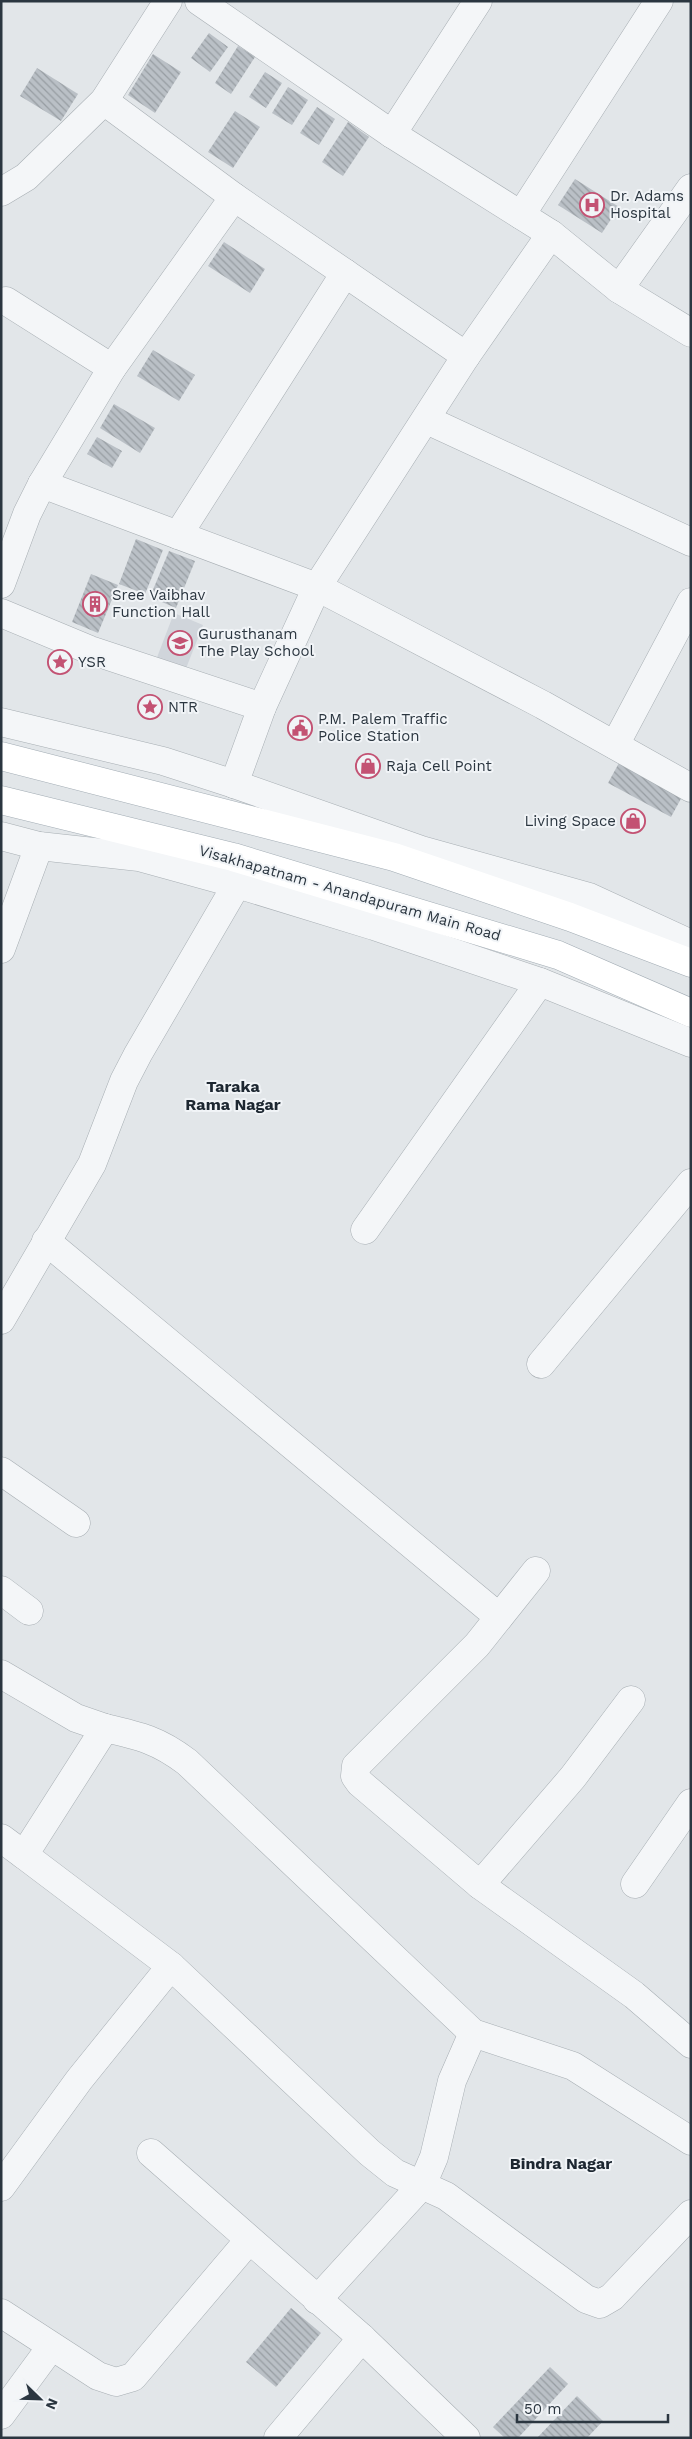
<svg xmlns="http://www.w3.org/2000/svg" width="692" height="2439" font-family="'Work Sans',sans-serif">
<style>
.built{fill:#d0d5db}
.building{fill:url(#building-back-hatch)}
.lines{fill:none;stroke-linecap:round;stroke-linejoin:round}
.minor-casing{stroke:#a7aeb3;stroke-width:29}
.major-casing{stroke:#a2acb4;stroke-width:29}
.minor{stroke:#f4f6f8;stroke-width:28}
.major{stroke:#fff;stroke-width:28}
.labels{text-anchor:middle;stroke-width:4;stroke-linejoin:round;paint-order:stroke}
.poi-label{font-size:15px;fill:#2b3640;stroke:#f1f4f7;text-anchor:start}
.street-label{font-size:15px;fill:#2b3640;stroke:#f1f4f7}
.neighbourhood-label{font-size:16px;font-weight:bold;fill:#1d2731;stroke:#f1f4f7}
</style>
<defs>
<pattern id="building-back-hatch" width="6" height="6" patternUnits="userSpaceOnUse" patternTransform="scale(1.25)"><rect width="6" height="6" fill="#bac0c6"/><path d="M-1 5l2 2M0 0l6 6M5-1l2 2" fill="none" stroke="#979da2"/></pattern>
</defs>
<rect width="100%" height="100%" fill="#e2e6e9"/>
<path class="built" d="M174,613L203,625L185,671L156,660Z"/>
<g class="building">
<path d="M209,33L228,47L210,72L191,58Z"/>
<path d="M238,46L255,57L231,94L215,83Z"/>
<path d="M153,54L181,72L155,113L128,95Z"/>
<path d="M37,68L78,94L61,121L20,96Z"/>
<path d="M265,72L282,83L266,108L249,97Z"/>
<path d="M288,87L308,100L292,125L272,113Z"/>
<path d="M317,107L335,119L319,145L300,133Z"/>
<path d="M235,111L260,127L233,168L208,152Z"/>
<path d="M348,122L369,137L343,176L322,162Z"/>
<path d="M575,179L619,207L602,233L558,205Z"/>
<path d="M224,242L265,269L250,293L208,266Z"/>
<path d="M153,350L195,375L179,401L137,376Z"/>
<path d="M114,404L155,428L140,453L100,428Z"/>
<path d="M97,437L122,451L112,468L87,454Z"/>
<path d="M136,539L163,550L145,594L119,584Z"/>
<path d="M169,551L195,561L176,608L150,597Z"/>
<path d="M91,574L118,585L98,633L72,622Z"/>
<path d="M620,761L683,795L671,817L608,783Z"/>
<path d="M291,2308L321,2333L276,2387L246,2362Z"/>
<path d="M550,2367L568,2384L518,2438H505L493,2427Z"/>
<path d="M577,2396L603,2421L587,2438H537Z"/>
</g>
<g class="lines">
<defs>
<g id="minor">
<path d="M199,1L392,134L551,234L466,356L317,587L262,707L234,784"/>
<path d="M392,134L478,1"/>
<path d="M1,192L26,177L104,101L168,1"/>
<path d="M234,197L466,356"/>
<path d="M521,215L659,1"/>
<path d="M551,234L619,289L691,333"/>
<path d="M619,289L691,188"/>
<path d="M6,301L112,368"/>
<path d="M427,420L691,542"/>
<path d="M42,484L317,587L543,705L691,788"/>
<path d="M178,535L345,273"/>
<path d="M1,584L27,514L42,484L112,368L234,197L104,101"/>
<path d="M1,613L90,650L262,707"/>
<path d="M1,722L163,761L234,784L421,850L589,897L691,944"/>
<path d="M615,745L691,602"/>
<path d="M1,836L39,846L139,857L237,884L374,926L540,982L691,1043"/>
<path d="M1,949L39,846"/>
<path d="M365,1230L540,982"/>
<path d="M46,1241L499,1617"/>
<path d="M1,1320L92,1164L124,1081L138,1054L237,884"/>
<path d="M541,1364L691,1183"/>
<path d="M1,1471L76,1523"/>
<path d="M536,1571L477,1645L356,1766L355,1776L360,1783L480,1885L634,1995L691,2044"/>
<path d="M1,1590L29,1611"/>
<path d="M1,1674L76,1718L105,1728"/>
<path d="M1,1838L24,1855"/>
<path d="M635,1884L691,1803"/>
<path d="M480,1885L573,1777L631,1700"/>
<path d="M691,2141L573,2066L473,2033L187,1762C158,1740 140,1736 105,1728L24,1855L171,1966L370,2153L395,2173L446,2196L586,2299L600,2304L612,2297L691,2214"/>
<path d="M151,2153L362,2338L466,2438"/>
<path d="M1,2187L79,2080L171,1966"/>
<path d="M317,2300L422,2185L434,2157L452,2081L473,2033"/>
<path d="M1,2313L98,2376L116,2382L133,2377L249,2240"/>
<path d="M1,2415L51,2347"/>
<path d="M278,2438L362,2338"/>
</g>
<g id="major">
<path d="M1,756L394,857L570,917L691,963"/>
<path d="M1,800L233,857L558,955L691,1013"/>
</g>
</defs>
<use href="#minor" class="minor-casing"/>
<use href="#major" class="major-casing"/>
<use href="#minor" class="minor"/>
<use href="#major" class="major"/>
</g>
<defs>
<symbol id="hospital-ring" viewBox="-11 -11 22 22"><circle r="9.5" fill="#f1f4f7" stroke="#c35273" stroke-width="1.5"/><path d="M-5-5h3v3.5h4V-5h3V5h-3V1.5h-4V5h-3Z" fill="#c35273"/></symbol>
<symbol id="building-ring" viewBox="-11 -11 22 22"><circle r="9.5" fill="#f1f4f7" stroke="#c35273" stroke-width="1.5"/><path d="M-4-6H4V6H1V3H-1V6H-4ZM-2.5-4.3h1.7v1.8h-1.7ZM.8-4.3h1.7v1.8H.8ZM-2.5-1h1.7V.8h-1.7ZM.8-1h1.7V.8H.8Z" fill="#c35273"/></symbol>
<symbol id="school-ring" viewBox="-11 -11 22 22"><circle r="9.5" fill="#f1f4f7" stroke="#c35273" stroke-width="1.5"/><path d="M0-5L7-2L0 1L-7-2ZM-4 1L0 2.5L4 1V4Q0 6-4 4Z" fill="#c35273"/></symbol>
<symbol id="sight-ring" viewBox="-11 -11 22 22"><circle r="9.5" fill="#f1f4f7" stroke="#c35273" stroke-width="1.5"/><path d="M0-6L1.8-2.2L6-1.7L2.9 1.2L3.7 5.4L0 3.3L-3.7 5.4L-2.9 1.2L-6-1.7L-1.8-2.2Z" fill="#c35273"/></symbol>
<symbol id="civic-ring" viewBox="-11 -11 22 22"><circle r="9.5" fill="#f1f4f7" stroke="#c35273" stroke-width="1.5"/><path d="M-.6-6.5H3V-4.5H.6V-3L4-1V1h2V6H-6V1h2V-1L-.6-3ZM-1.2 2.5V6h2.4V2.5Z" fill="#c35273"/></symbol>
<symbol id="shop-ring" viewBox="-11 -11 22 22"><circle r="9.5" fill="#f1f4f7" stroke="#c35273" stroke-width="1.5"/><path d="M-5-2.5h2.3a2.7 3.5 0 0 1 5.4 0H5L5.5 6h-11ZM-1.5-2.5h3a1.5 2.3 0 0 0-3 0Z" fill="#c35273"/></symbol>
</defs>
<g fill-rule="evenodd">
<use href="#hospital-ring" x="578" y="191" width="28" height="28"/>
<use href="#building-ring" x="81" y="590" width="28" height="28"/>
<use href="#school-ring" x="166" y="629" width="28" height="28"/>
<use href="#sight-ring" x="46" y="648" width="28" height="28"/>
<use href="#sight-ring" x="136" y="693" width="28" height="28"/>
<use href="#civic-ring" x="286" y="714" width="28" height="28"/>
<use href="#shop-ring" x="354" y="752" width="28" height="28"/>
<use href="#shop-ring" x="619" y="807" width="28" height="28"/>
</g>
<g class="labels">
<g class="poi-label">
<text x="610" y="201">Dr. Adams<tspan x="610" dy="17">Hospital</tspan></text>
<text x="112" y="600">Sree Vaibhav<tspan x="112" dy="17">Function Hall</tspan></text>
<text x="198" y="639">Gurusthanam<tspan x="198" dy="17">The Play School</tspan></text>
<text x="78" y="667">YSR</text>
<text x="168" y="712">NTR</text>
<text x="318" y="724">P.M. Palem Traffic<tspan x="318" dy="17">Police Station</tspan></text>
<text x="386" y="771">Raja Cell Point</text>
<text x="616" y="826" text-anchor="end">Living Space</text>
</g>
<g class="street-label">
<text transform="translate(350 893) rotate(16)" y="5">Visakhapatnam - Anandapuram Main Road</text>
</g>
<g class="neighbourhood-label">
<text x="233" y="1092">Taraka<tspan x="233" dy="18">Rama Nagar</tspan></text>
<text x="561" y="2169">Bindra Nagar</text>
</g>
</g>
<rect width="692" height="2439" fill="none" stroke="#2b3640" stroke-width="5"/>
<g transform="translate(40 2399) rotate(113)" stroke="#f1f4f7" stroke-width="4" paint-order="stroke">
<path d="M0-4L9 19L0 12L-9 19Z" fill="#2b3640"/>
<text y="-8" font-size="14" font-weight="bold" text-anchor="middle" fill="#2b3640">N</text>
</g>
<path d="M517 2414v8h151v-8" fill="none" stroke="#2b3640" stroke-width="2.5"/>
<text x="524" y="2414" font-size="15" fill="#2b3640" stroke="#f1f4f7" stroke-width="4" paint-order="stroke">50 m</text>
</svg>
